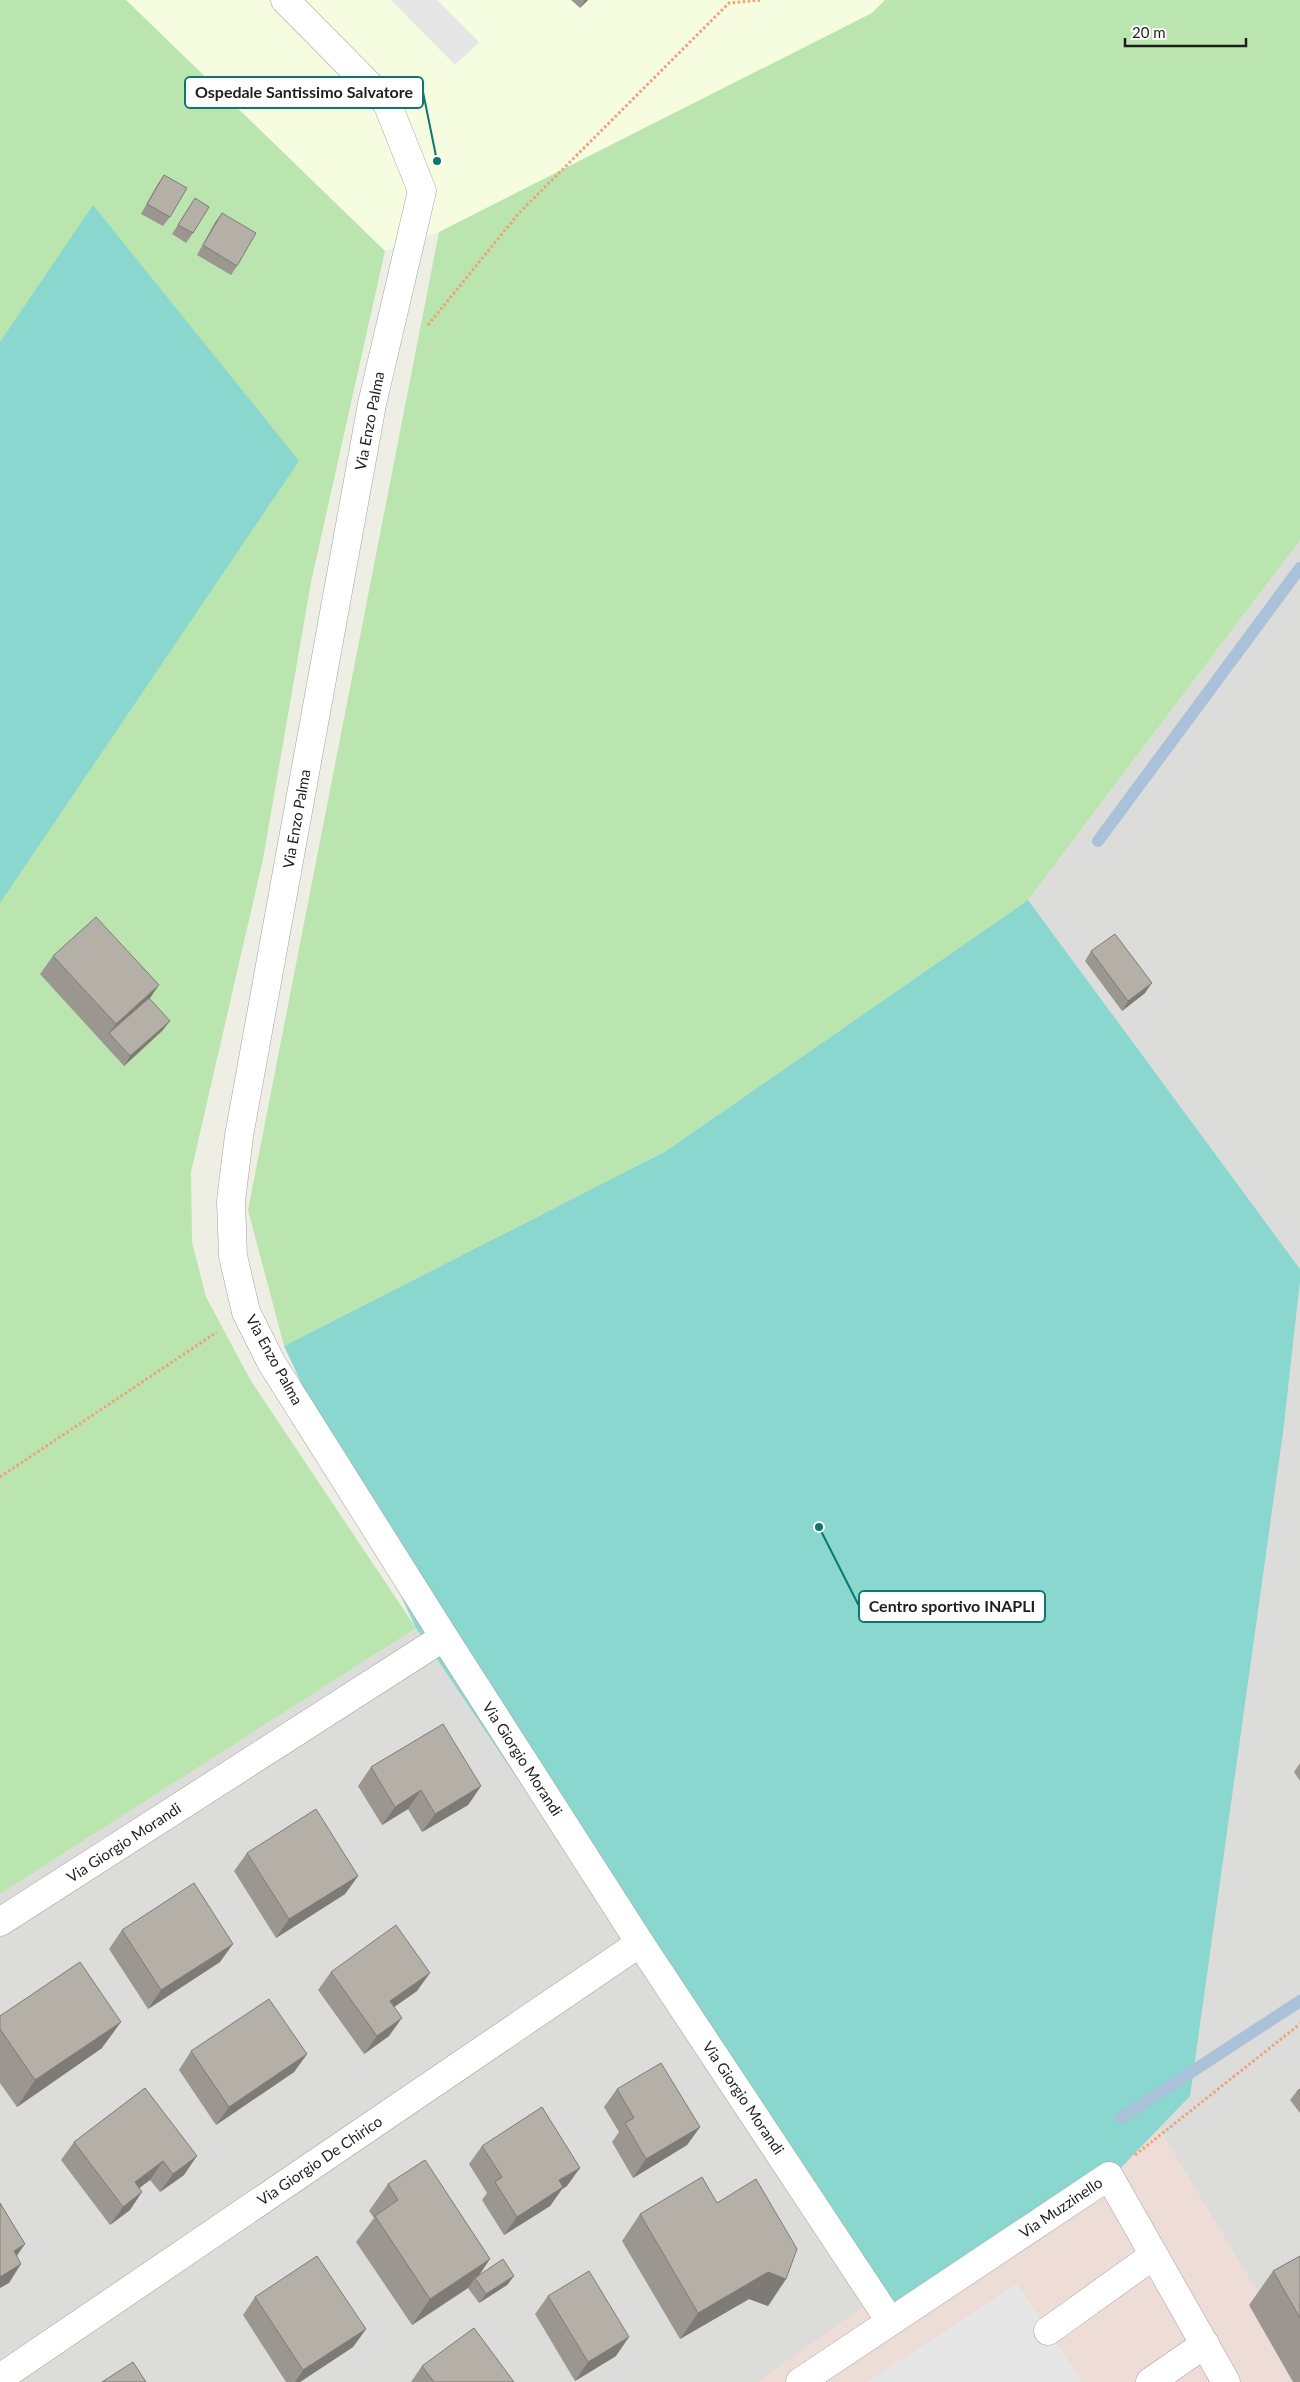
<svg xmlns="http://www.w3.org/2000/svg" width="1300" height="2382" font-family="Lato,sans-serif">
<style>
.residential{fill:#dcdcdb}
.commercial{fill:#eeddd6}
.education{fill:#f5fce0}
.grass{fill:#bbe5af}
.pitch{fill:#89d7ce}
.parking{fill:#e6e6e6}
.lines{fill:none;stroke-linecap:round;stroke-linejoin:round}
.stream{stroke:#a9c1d9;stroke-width:12}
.minor-casing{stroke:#a2a2a2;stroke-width:29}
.path{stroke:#efa276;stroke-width:3;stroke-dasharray:2.5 2.5;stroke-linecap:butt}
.minor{stroke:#fff;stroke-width:28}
.wall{fill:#9b9790}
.shaded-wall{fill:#7e7b76}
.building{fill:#b4b0a8;stroke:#7e7b76}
.labels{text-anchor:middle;stroke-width:4;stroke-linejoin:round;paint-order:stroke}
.street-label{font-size:15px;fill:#1e1e1e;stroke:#fff}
.leader{fill:none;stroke:#0f766e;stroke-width:2}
.callout-dot{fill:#0f766e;stroke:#fff;stroke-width:2}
.callout{fill:#fff;stroke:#0f766e;stroke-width:2}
.callout-label{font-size:16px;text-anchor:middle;font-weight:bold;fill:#1e1e1e}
</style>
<rect width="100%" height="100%" fill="#eeeee5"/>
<g class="residential">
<path d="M1300,540V1269L1028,900Z"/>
<path d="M1300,1280V2382L1114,2175L1284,1425Z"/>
<path d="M416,1628L890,2333L821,2382H0V1894Z"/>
</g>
<path class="commercial" d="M1146,2107L1300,2362V2382H757Z"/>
<path class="education" d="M126,0H885L872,13L440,232L385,251Z"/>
<g class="grass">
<path d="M0,0H126L385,251L311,582L263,859L191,1172L192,1242L206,1297L251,1381L416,1628L0,1894Z"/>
<path d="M885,0H1300V540L1028,900L666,1151L284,1346L248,1210L439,232L872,13Z"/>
</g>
<g class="pitch">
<path d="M93,205L299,461L0,903V342Z"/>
<path d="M1028,900L1300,1269V1281L1284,1425L1190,2096L1114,2175L890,2333L416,1628L284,1346L666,1151Z"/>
</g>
<g class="parking">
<path d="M391,0H437L479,42L455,65Z"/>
<path d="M1017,2284L1082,2382H867Z"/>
</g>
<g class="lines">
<g class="stream">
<path d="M1098,841L1300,568"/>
<path d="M1121,2118L1300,2001"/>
</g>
<defs>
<g id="minor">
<path d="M285,0L387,103L422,191L372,404L239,1136L231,1201L233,1256L246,1312L271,1362L444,1637"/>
<path d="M0,1922L444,1637L640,1943L890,2321"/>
<path d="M1048,2331L1154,2255"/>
<path d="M0,2378L640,1943"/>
<path d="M800,2382L1109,2176L1226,2382"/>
<path d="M1150,2382L1205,2344"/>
</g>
</defs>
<use href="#minor" class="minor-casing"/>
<g class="path">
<path d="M428,325L519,213L729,3L762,0"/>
<path d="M0,1477L217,1332"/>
<path d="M1135,2155L1300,2024"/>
</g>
<use href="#minor" class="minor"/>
</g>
<g class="wall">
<path d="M571,0H588L580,8Z"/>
<path d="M164,175L170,217L163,226L141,214L157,185Z"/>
<path d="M195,198L193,233L186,243L172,234Z"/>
<path d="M222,213L237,266L231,275L197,255L215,222Z"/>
<path d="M1091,951L1145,993L1122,1011L1085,961Z"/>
<path d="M53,956L159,985L149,999L163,1030L124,1066L40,974Z"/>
<path d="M1300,1763V1781L1294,1772Z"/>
<path d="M371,1767L481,1786L468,1805L422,1832L408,1809L382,1825L358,1786Z"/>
<path d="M247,1853L358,1876L345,1894L276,1938L234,1871Z"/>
<path d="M122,1930L220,1962L148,2009L109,1949Z"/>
<path d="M331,1972L417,1991L394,2007L389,2036L364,2054L318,1990Z"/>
<path d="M0,2016L102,2048L17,2107L0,2083Z"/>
<path d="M191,2051L307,2054L294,2072L216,2125L179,2070Z"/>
<path d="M145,2088L184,2175L160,2192L150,2180L139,2188L130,2210L110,2225L61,2160L74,2142Z"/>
<path d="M617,2089L700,2127L687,2145L633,2178L612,2142L619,2132L604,2107Z"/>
<path d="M1300,2089V2113L1290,2100L1297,2091Z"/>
<path d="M482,2146L567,2186L562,2189L550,2206L504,2235L482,2200L487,2193L469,2164Z"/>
<path d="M388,2184L479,2276H514L507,2285L479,2303L468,2288L412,2325L356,2242L374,2218L369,2211Z"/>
<path d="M717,2203L786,2279L768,2306L749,2299L680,2339L622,2241L640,2214Z"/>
<path d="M1300,2256V2382H1293L1249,2305L1273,2271Z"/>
<path d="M548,2296L616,2356L575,2381L535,2314Z"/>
<path d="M255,2297L366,2329L353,2347L300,2382H286L243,2315Z"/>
<path d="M422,2366L514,2382H411Z"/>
</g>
<g class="shaded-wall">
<path d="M585,0H588L580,8Z"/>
<path d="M1152,983L1145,993L1122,1011L1128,1001Z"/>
<path d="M159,985L146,1004L109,1033L116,1024Z"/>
<path d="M170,1021L163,1030L124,1066L130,1056Z"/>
<path d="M481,1786L468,1805L422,1832L435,1814Z"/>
<path d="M421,1790L408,1809L382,1825L395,1807Z"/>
<path d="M358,1876L345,1894L276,1938L289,1919Z"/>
<path d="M233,1944L220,1962L148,2009L161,1990Z"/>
<path d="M430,1973L417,1991L377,2019L390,2001Z"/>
<path d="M402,2018L389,2036L364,2054L377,2036Z"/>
<path d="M121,2022L102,2048L17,2107L35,2080Z"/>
<path d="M307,2054L294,2072L216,2125L229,2107Z"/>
<path d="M700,2127L687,2145L633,2178L646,2159Z"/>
<path d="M197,2156L184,2175L160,2192L173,2174Z"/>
<path d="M163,2161L150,2180L122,2201L135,2182Z"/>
<path d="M580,2168L567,2186L562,2189L550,2206L504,2235L517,2217L559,2180Z"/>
<path d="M142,2192L130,2210L110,2225L123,2207Z"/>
<path d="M25,2244L12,2263L14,2251Z"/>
<path d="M490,2259L476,2280L475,2278L468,2288L412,2325L430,2299Z"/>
<path d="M21,2264L9,2283L0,2288V2277Z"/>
<path d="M768,2272L786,2279L768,2306L749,2299L680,2339L698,2313Z"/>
<path d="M514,2276L507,2285L479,2303L486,2294Z"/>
<path d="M366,2329L353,2347L300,2382H295L303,2370Z"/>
<path d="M629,2337L616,2356L575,2381L588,2362Z"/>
</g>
<g class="building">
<path d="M164,175L187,188L170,217L147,204Z"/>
<path d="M195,198L209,207L193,233L178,225Z"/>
<path d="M222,213L256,233L237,266L203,245Z"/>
<path d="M96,917L159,985L116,1024L53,956Z"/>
<path d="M1115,934L1152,983L1128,1001L1091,951Z"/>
<path d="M149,998L170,1021L130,1056L109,1033Z"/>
<path d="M443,1724L481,1786L435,1814L421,1790L395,1807L371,1767Z"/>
<path d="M316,1809L358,1876L289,1919L247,1853Z"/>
<path d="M194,1883L233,1944L161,1990L122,1930Z"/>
<path d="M396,1925L430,1973L390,2001L402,2018L377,2036L331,1972Z"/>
<path d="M80,1962L121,2022L35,2080L0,2029V2016Z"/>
<path d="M269,1999L307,2054L229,2107L191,2051Z"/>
<path d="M661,2063L700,2127L646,2159L625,2123L634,2118L617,2089Z"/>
<path d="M145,2088L197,2156L173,2174L163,2161L135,2182L142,2192L123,2207L74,2142Z"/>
<path d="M1300,2089V2095L1297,2091Z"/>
<path d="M542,2107L580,2168L559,2180L563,2187L517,2217L495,2182L502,2177L482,2146Z"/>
<path d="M425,2160L490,2259L430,2299L375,2216L398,2200L388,2184Z"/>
<path d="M702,2177L717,2203L756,2179L797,2249L786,2279L768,2272L698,2313L640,2214Z"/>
<path d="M0,2203L25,2244L14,2251L21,2264L0,2277Z"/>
<path d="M317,2256L366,2329L303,2370L255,2297Z"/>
<path d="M1300,2256V2318L1273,2271Z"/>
<path d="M503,2259L514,2276L486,2294L475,2278Z"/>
<path d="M589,2271L629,2337L588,2362L548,2296Z"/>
<path d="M474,2328L514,2382H434L422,2366Z"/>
<path d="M133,2362L146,2382H102Z"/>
</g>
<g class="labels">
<g class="street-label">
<text transform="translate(370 421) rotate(-79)" y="5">Via Enzo Palma</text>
<text transform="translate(297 819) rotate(-80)" y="5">Via Enzo Palma</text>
<text transform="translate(274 1360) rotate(61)" y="5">Via Enzo Palma</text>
<text transform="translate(522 1759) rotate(57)" y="5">Via Giorgio Morandi</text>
<text transform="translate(124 1843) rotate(-33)" y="5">Via Giorgio Morandi</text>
<text transform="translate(743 2098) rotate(56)" y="5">Via Giorgio Morandi</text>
<text transform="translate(320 2161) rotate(-34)" y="5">Via Giorgio De Chirico</text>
<text transform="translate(1061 2208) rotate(-34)" y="5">Via Muzzinello</text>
</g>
</g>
<path class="leader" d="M437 161L423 92M819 1527L859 1606"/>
<g class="callout-dot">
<circle cx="437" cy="161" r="5"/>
<circle cx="819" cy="1527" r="5"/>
</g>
<g class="callout">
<rect x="185" y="77" width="238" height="31" rx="5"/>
<rect x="859" y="1591" width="186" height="31" rx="5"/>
</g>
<g class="callout-label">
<text x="304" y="98">Ospedale Santissimo Salvatore</text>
<text x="952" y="1612">Centro sportivo INAPLI</text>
</g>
<path d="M1125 38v8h121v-8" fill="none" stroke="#1e1e1e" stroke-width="2.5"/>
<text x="1132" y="38" font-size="15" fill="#1e1e1e" stroke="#ffffff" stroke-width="4" paint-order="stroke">20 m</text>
</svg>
